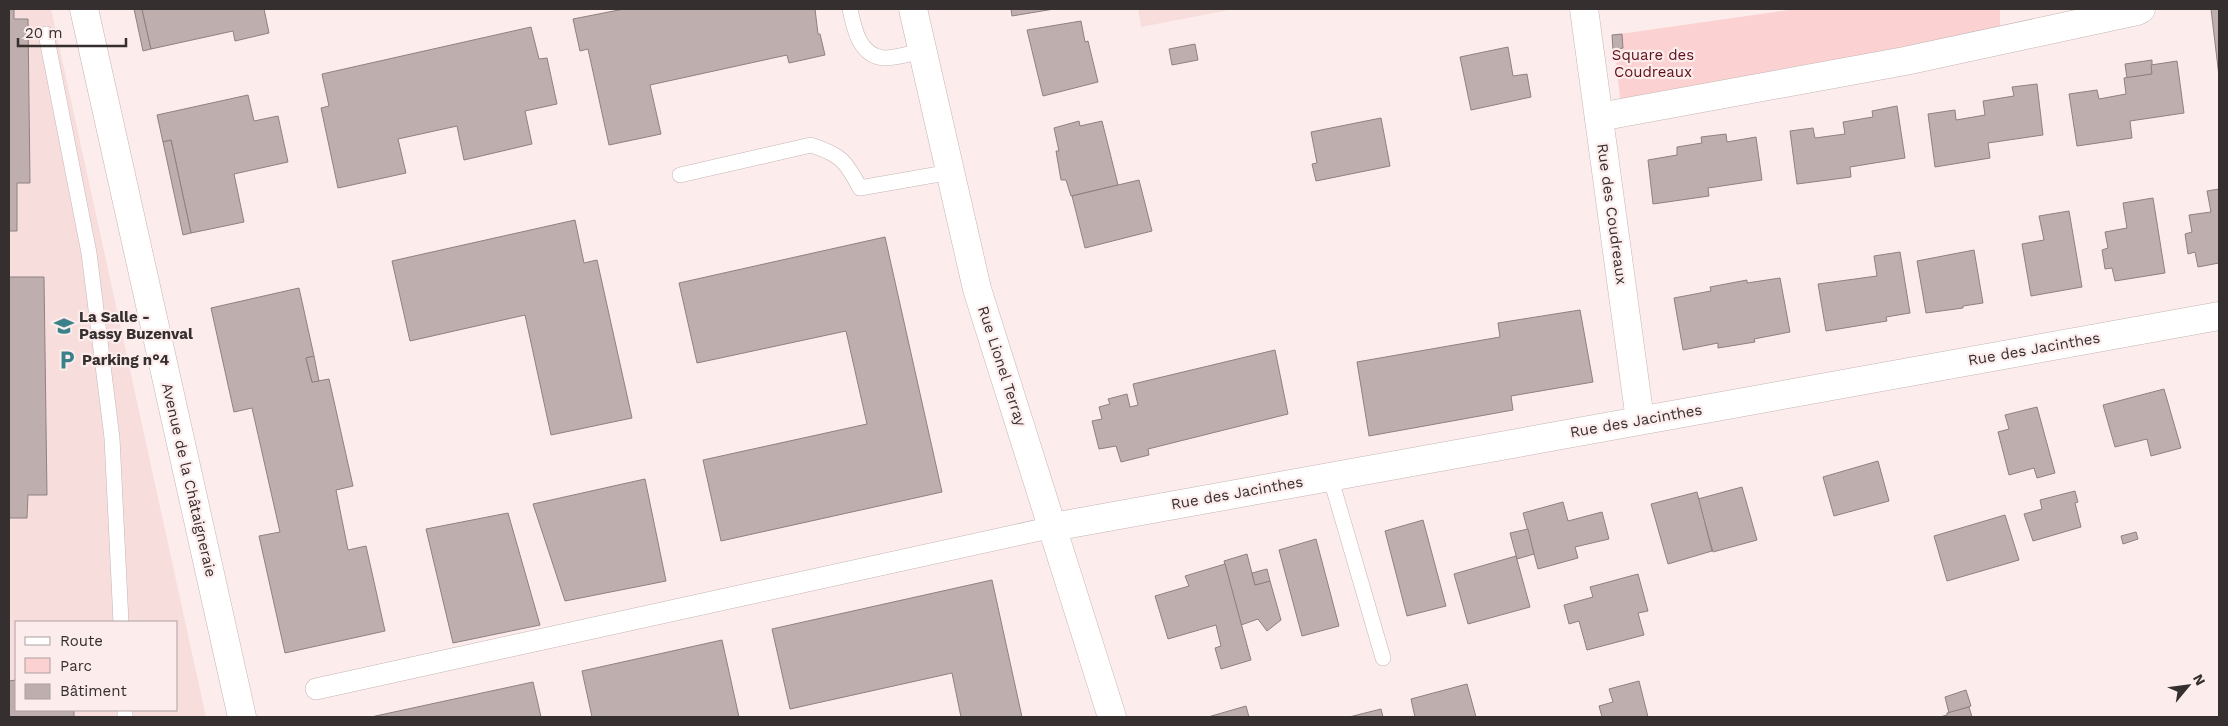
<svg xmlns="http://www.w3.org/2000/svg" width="2228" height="726" font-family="'Work Sans',sans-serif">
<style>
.built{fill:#f7dedd;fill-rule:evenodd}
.green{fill:#fbd2d1}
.building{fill:#beafae;stroke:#8f8180}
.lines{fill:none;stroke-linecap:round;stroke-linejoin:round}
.service-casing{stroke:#c5b5b5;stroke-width:16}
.pedestrian-casing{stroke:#c5b5b5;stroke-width:22}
.minor-casing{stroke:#c5b5b5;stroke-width:29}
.service{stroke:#fff;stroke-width:15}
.pedestrian{stroke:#fff;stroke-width:21}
.minor{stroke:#fff;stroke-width:28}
.labels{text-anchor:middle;stroke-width:4.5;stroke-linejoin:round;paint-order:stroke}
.park-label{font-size:15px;fill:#5e111b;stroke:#fceceb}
.street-label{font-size:15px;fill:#362f2f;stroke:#fceceb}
.poi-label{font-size:15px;font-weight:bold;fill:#362f2f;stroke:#fceceb;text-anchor:start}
</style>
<rect width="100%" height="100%" fill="#fceceb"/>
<g class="built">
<path d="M9,9H51L206,717H9ZM16,622H176V710H16Z"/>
<path d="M1138,9H1234L1141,27Z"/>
</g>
<path class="green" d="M1795,9H2000V31L1621,106L1613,35Z"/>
<g class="building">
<path d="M9,9H14V19H28L30,183H17V231H9Z"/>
<path d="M134,9H142L151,49L143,51Z"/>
<path d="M142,9H264L269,33L235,41L233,31L151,49Z"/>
<path d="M624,9H815L818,34H820L825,55L789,63L787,55L650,85L661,134L609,145L588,49L580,51L573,19Z"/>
<path d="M1011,9H1054L1012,16Z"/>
<path d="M2211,9H2219V76Z"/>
<path d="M1081,21L1085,42L1088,41L1098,82L1043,96L1027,30Z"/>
<path d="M531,27L539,59L547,58L557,104L525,111L532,144L464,160L457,126L398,139L406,173L338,188L321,108L329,106L322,74Z"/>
<path d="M1622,34L1623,48L1613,50L1612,35Z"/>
<path d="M1195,44L1198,60L1172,65L1169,49Z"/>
<path d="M1508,47L1513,76L1527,74L1531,97L1471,110L1460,57Z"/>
<path d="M2152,60V74L2127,78L2125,64Z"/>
<path d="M2177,61L2184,113L2130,121L2132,138L2077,146L2069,94L2097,90L2099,99L2126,94L2124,78L2152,74L2151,65Z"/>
<path d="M2037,84L2043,135L1988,143L1990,158L1935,167L1928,114L1955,110L1956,120L1985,115L1983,101L2014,96L2012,87Z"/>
<path d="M248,95L254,121L278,116L288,162L234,174L244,222L191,233L171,140L163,142L157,115Z"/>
<path d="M1897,106L1905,158L1850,167L1851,177L1797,184L1790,131L1813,128L1815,138L1845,134L1843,122L1873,117L1872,111Z"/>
<path d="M1381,118L1390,166L1316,181L1312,164L1317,163L1311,132Z"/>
<path d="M1079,121L1080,126L1102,121L1118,185L1071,196L1066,180H1061L1056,151H1059L1054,128Z"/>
<path d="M1726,134L1727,142L1756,137L1762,180L1708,188L1709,196L1653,204L1648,160L1677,155V147L1702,143L1701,137Z"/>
<path d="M171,140L191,233L183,235L163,142Z"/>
<path d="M1139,180L1152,231L1085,248L1072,196Z"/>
<path d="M2219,189V263L2198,267L2195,252L2188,254L2185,234L2192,232L2189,215L2211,212L2207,191Z"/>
<path d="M2153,198L2165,273L2115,281L2112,268L2105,269L2102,250L2108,248L2105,232L2127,228L2123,203Z"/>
<path d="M2069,211L2082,287L2031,296L2022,244L2044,240L2039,216Z"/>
<path d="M575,220L584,263L597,260L632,418L551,435L525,315L410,341L392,261Z"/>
<path d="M885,237L942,492L721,541L703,460L867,424L846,331L697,363L679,283Z"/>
<path d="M1974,250L1983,303L1963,306V308L1926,313L1917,261Z"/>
<path d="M1900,252L1910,313L1886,317L1887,321L1826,331L1818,284L1877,276L1874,256Z"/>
<path d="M9,277H44L47,495H28L27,518H9Z"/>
<path d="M1780,278L1790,332L1754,339L1755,342L1718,348V343L1683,350L1674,298L1711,291L1710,287L1747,280V283Z"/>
<path d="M299,288L314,356L306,358L312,382L329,379L353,486L336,490L348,550L366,546L385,631L285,653L259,536L280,532L252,408L234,412L211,308Z"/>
<path d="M1580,310L1593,382L1511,396L1513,410L1369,436L1357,362L1500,337L1498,323Z"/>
<path d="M1275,350L1288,414L1148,449L1149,455L1121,462L1116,446L1099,449L1092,421L1102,419L1099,407L1110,404L1108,399L1127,394L1130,407L1138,405L1133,384Z"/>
<path d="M314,356L319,381L312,382L306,358Z"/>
<path d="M2164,389L2181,448L2151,456L2147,439L2115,447L2103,405Z"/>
<path d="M2037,407L2055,473L2037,478L2034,468L2009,475L1998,432L2009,429L2005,415Z"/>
<path d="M1878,461L1889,501L1834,516L1823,477Z"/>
<path d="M645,479L666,581L565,601L533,504Z"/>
<path d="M1742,487L1757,540L1713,552L1698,499Z"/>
<path d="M2075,491L2078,502L2075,503L2081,527L2033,541L2024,514L2042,509L2040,500Z"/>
<path d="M1697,492L1712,551L1668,564L1651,504Z"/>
<path d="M1563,502L1568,521L1602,512L1609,539L1575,547L1578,558L1538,569L1523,513Z"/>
<path d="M508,513L540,625L453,643L426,529Z"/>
<path d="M2005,515L2019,560L1947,581L1934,536Z"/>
<path d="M1423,520L1446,606L1407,616L1385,531Z"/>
<path d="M1528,529L1534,554L1517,559L1510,533Z"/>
<path d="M2136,532L2138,539L2123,544L2121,536Z"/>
<path d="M1316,539L1339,626L1302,636L1279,550Z"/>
<path d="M1247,554L1255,585L1270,581L1281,620L1267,631L1258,619L1241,625L1224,561Z"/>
<path d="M1516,556L1530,607L1468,624L1454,574Z"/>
<path d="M1225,564L1251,660L1221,669L1215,648L1221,646L1216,625L1168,639L1155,596L1189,586L1185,576Z"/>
<path d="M1267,569L1270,581L1255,585L1252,573Z"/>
<path d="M1638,574L1648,611L1638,613L1644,635L1587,650L1579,621L1569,624L1564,605L1593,597L1590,587Z"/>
<path d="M992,580L1022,717H961L952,673L790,709L772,629Z"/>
<path d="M722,640L739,717H592L582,671Z"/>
<path d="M16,680V710H74V717H9V681Z"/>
<path d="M1639,681L1648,717H1602L1599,706L1613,702L1609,689Z"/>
<path d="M533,682L541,717H371L431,704Z"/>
<path d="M1467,684L1476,717H1415L1411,699Z"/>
<path d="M1966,690L1971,706L1949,713L1945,697Z"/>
<path d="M1246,706L1249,717H1208Z"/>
<path d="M1969,707L1972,717H1940L1947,715V713Z"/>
<path d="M1381,709L1383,717H1349Z"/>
</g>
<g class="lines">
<defs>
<g id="service">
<path d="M850,9C854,28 859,56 884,58C896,58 911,53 923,51"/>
<path d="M46,34L89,253L112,438L121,622"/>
<path d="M680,175L811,145C841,155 845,160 860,188L951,172"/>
<path d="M1330,476L1383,658"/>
<path d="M125,710V717"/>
</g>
<path id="pedestrian" d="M316,689L1053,527"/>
<g id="minor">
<path d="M84,9L242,717"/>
<path d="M913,9L977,289L1112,717"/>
<path d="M1584,9L1640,420"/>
<path d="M1599,117L1905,61L2137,11L2141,9"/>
<path d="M1053,527L2219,316"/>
</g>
</defs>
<use href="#service" class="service-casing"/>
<use href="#pedestrian" class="pedestrian-casing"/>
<use href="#minor" class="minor-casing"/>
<use href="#service" class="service"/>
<use href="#pedestrian" class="pedestrian"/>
<use href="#minor" class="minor"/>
</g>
<defs>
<symbol id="school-bare" viewBox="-9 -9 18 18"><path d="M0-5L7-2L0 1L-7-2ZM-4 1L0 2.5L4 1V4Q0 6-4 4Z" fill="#3a818a" stroke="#fceceb" stroke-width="2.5" paint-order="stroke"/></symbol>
<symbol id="parking-bare" viewBox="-9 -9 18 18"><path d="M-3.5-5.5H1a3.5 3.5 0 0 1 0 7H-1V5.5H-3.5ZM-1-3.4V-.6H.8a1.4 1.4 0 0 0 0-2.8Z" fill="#3a818a" stroke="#fceceb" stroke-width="2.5" paint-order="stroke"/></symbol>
</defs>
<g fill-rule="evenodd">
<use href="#school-bare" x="50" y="312" width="28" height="28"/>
<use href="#parking-bare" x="53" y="346" width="28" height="28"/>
</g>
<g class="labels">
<g class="park-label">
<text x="1653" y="60">Square des<tspan x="1653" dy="17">Coudreaux</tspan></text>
</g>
<g class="street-label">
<text transform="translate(1612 214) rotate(82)" y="5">Rue des Coudreaux</text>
<text transform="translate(2034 349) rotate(-10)" y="5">Rue des Jacinthes</text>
<text transform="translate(1002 366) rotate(72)" y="5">Rue Lionel Terray</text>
<text transform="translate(1636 421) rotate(-10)" y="5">Rue des Jacinthes</text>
<text transform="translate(189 480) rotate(77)" y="5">Avenue de la Châtaigneraie</text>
<text transform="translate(1237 493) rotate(-10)" y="5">Rue des Jacinthes</text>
</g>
<g class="poi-label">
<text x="79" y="322">La Salle -<tspan x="79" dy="17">Passy Buzenval</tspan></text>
<text x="82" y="365">Parking n°4</text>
</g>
</g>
<rect width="2228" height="726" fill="none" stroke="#362f2f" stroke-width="20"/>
<rect x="15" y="621" width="162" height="90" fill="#fceceb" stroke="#ada0a0"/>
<rect x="25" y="637" width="25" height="8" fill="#ffffff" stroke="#ada0a0"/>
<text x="60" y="646" font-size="15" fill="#362f2f">Route</text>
<rect x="25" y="658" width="25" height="15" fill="#fbd2d1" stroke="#ada0a0"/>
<text x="60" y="671" font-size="15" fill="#362f2f">Parc</text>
<rect x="25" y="684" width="25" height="15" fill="#beafae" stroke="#ada0a0"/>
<text x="60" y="696" font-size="15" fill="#362f2f">Bâtiment</text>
<g transform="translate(2188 686) rotate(61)" stroke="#fceceb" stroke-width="4" paint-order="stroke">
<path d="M0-4L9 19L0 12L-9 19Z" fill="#362f2f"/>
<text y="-8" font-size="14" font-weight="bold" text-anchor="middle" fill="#362f2f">N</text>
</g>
<path d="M18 38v8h108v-8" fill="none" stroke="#362f2f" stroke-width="2.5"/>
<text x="25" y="38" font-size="15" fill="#362f2f" stroke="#fceceb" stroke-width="4" paint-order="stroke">20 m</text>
</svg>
